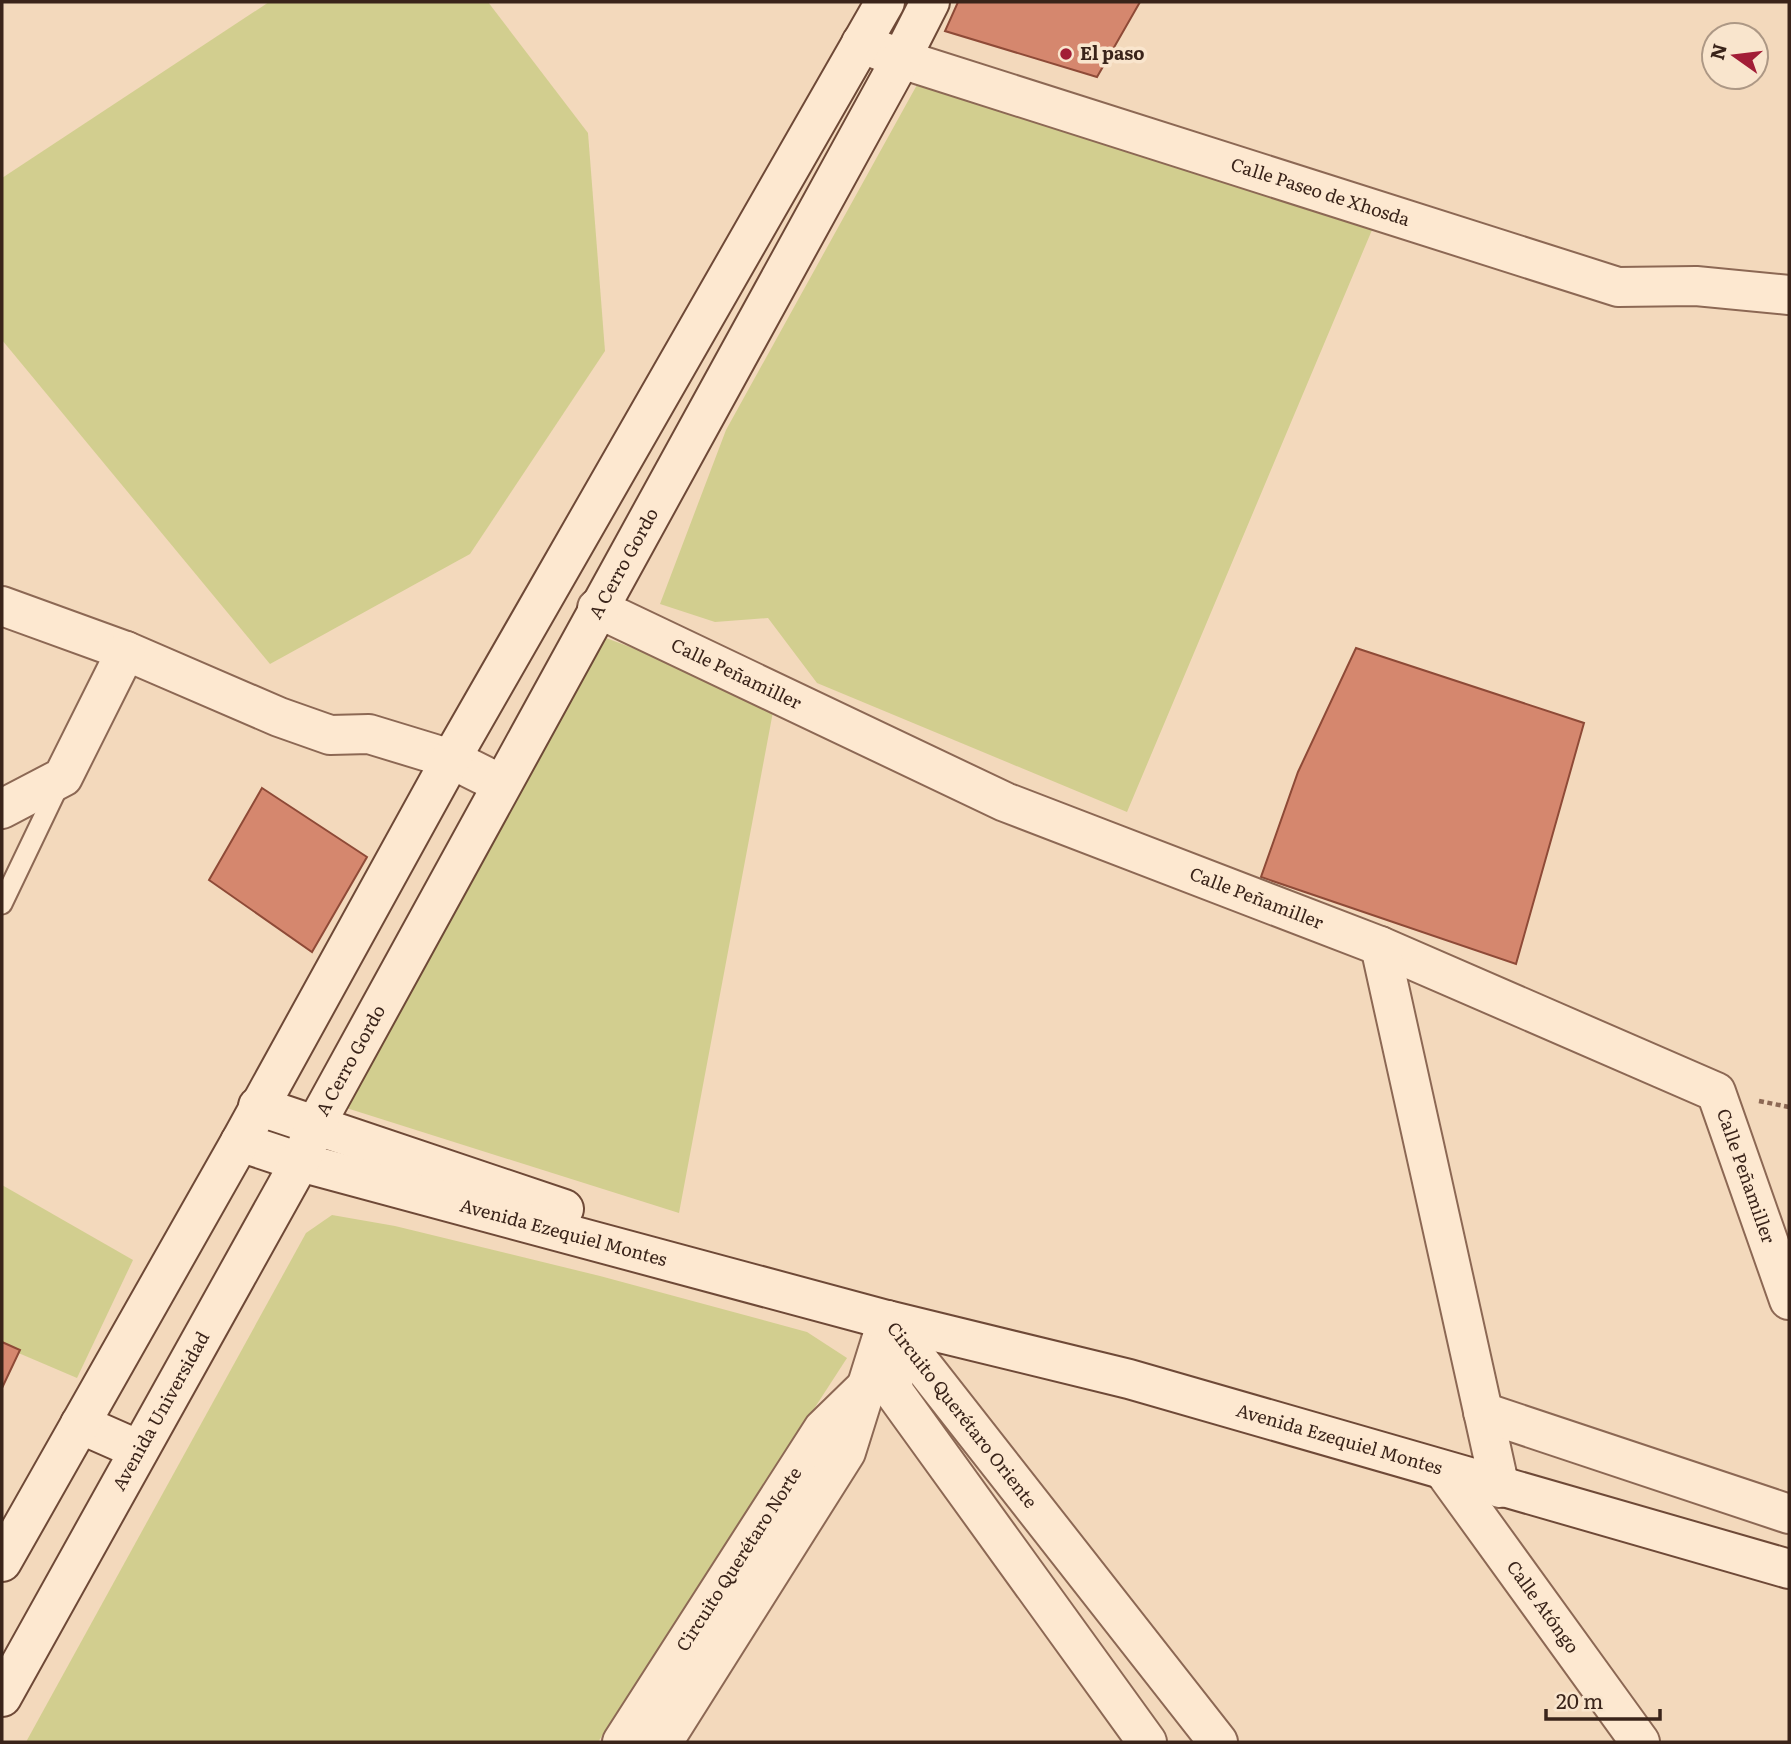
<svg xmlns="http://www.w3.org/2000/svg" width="1791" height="1744" font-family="Literata,serif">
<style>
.green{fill:#d2ce8f}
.building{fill:#d5876e;stroke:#8e4a37;stroke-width:2}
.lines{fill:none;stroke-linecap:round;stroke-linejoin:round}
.lane-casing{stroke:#8c6854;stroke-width:23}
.street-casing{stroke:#8c6854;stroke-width:42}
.secondary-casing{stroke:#6e4937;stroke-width:42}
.path{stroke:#8c6854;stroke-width:4.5;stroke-dasharray:5 3.5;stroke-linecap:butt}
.lane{stroke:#fde8d0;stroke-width:19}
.street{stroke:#fde8d0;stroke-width:38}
.secondary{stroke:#fde8d0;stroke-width:38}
.poi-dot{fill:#a21d36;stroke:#f9e5cd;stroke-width:2.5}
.labels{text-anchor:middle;stroke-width:7;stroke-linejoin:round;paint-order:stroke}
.poi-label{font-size:18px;font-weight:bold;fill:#3a241a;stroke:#f9e5cd;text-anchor:start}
.street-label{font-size:18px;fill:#3a241a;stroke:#f9e5cd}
</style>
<rect width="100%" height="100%" fill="#f3d9bc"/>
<g class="green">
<path d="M269,2H488L588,133L605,351L470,554L270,664L2,340V178Z"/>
<path d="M918,83L1380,211L1127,812L817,683L768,618L715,622L660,604L726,430Z"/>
<path d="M598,635L775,701L679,1213L337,1105Z"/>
<path d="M2,1185L133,1260L77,1378L2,1346Z"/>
<path d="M332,1215L395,1226L600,1276L807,1332L847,1358L598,1742H26L306,1233Z"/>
</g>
<g class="building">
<path d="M958,2H1140L1097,77L945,31Z"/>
<path d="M1356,648L1584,723L1516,964L1261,877L1298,772Z"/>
<path d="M262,788L367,857L312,952L209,880Z"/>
<path d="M2,1342L20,1350L2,1388Z"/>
</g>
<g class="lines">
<defs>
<path id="lane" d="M2,904L59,785"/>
<g id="street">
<path id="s1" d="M861,43L901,59L1618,287L1696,286L1789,295"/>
<path d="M2,606L126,651L279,717L330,735L369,734L451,759L501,784"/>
<path id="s2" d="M597,608L1005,802L1380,946L1716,1092L1789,1300"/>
<path d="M2,809L63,777L126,651"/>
<path d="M1380,946L1500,1488"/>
<path id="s3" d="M887,1320L1218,1742"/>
<path d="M887,1320L894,1392L1147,1742"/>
<path d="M1483,1412L1789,1514"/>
<path id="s4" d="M1444,1471L1640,1742"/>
<path id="s5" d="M622,1742L823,1429L863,1390"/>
<path d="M663,1742L846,1452L882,1337"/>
</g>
<g id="secondary">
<path d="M258,1106L564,1209"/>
<path id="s6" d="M240,1142L300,1162L887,1320L1129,1379L1789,1569"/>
<path d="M80,1424L139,1450"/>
<path d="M2,1562L240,1142L451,759L885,2"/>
<path id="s7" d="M2,1697L300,1162L316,1124L901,59L930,2"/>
</g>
</defs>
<use href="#lane" class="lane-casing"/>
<use href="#street" class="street-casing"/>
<use href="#secondary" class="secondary-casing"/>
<path class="path" d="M1759,1101L1789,1107"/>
<use href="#lane" class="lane"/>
<use href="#street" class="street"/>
<use href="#secondary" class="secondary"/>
</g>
<circle class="poi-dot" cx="1066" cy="54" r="7"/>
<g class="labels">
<g class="poi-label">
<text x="1080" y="60">El paso</text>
</g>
<g class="street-label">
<text dy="6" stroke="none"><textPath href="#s1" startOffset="483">Calle Paseo de Xhosda</textPath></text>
<text dy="6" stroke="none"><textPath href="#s7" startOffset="1293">A Cerro Gordo</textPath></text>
<text dy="6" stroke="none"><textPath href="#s2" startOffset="154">Calle Peñamiller</textPath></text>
<text dy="6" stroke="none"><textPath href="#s2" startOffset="721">Calle Peñamiller</textPath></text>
<text dy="6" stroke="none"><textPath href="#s7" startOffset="726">A Cerro Gordo</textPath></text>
<text dy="6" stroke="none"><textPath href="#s2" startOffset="1309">Calle Peñamiller</textPath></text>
<text dy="6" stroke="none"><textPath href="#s6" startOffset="336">Avenida Ezequiel Montes</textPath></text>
<text dy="6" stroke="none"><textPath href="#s7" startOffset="327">Avenida Universidad</textPath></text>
<text dy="6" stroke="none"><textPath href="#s3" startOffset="121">Circuito Querétaro Oriente</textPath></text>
<text dy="6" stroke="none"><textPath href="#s6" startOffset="1139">Avenida Ezequiel Montes</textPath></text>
<text dy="6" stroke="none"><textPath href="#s5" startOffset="217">Circuito Querétaro Norte</textPath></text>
<text dy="6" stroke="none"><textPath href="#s4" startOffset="168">Calle Atóngo</textPath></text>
</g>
</g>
<rect width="1791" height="1744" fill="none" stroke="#3a241a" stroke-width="7"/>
<g transform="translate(1735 56) rotate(284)"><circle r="33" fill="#f9e5cd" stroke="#ad9885" stroke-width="2"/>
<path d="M0-5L12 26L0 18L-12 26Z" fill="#a21d36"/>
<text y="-10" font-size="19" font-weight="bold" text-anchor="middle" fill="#3a241a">N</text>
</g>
<path d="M1546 1709v10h114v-10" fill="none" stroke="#3a241a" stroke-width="3.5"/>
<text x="1556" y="1709" font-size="21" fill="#3a241a" stroke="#f9e5cd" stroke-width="5" paint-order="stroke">20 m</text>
</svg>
